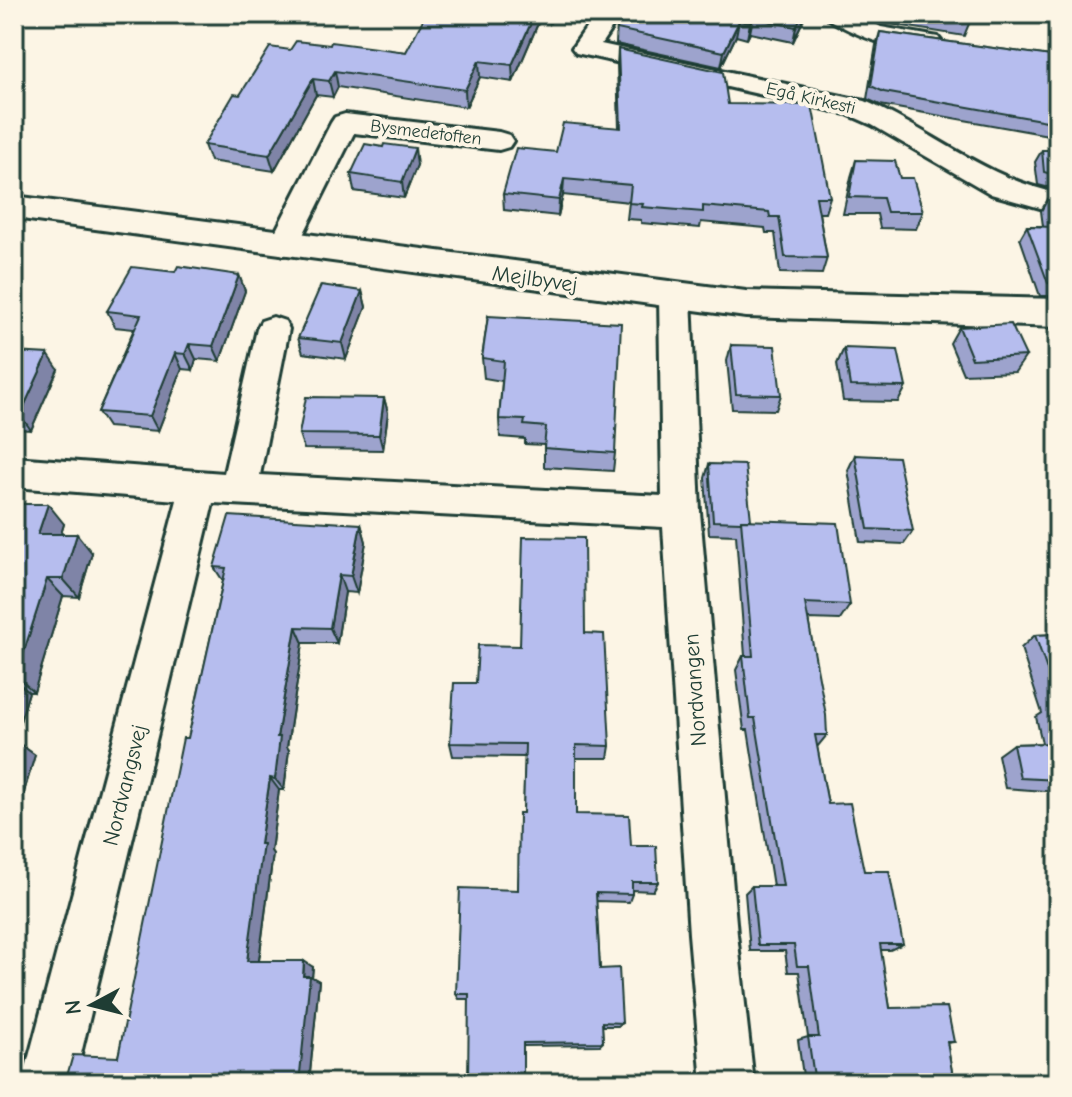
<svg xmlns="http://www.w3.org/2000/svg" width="1072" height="1097" font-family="'Comic Neue',sans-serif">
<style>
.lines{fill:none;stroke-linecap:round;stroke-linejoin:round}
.street-casing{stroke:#1f3d34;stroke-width:6}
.secondary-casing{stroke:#1f3d34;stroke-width:6}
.street{fill:#fcf5e5;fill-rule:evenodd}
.secondary{fill:#fcf5e5;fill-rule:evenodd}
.wall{fill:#9da3cd;stroke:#1f3d34;stroke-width:2}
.shaded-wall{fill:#7f84a7;stroke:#1f3d34;stroke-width:2}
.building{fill:#b6bdee;stroke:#1f3d34;stroke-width:2}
.labels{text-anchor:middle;stroke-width:8;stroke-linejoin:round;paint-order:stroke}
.far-street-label{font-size:18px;fill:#1f3d34;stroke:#fcf5e5}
.street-label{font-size:22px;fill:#1f3d34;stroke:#fcf5e5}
</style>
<rect width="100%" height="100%" fill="#fcf5e5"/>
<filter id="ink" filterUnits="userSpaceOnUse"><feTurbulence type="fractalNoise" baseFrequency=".0125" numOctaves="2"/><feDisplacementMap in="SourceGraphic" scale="16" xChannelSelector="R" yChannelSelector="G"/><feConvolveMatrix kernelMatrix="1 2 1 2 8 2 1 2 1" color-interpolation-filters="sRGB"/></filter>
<g filter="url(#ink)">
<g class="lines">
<defs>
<g id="street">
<path d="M596,14H621L601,44L865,101C931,130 986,179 1058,193V213L991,194L872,125L847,114L576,53L572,48Z"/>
<path d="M825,14H856L881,27L938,37L942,42L938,47C903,56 858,36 828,19Z"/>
<path d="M345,114L499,132L509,135L513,141L509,147L499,150L354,133L295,251L284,255L273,251L269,244L331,123L335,117Z"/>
<path d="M675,285L686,288L691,296L700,512L737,934L754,1083H702L689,934L663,527L213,503L74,1083H22L177,500L14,487V457L224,473L257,329L261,321L273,317L285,321L289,329L260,475L662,496L659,296L664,288Z"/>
</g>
<path id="secondary" d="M14,196L746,291L1058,299V327L746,317L14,218Z"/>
</defs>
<use href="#street" class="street-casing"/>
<use href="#secondary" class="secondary-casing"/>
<use href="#street" class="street"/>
<use href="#secondary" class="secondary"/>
</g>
<g class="wall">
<path d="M431,14H556L550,23L539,21L513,82L480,77L466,107L338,87L333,97L316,95L274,171L210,161L204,145L240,95L290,50L330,45L406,52Z"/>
<path d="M806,14L793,42L750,33L747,39L736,36L721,67L616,44L617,21Z"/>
<path d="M878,14H971V19L964,36L878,22Z"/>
<path d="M1051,14H1058V43L1050,16Z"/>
<path d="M880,32L1058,57V190L1038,185L1035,162L1042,150H1053L1054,136L880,105L867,99L876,45Z"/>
<path d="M618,49L728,104L830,197L825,213H819L827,258L822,274L780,273L775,233H766L765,228L701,222L700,228L641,223V220L627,219L629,202L563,195L558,216L504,210L503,194L556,152L619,128L617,65Z"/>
<path d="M856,160L900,178L923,212L916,229L880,228L877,214H843L851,177Z"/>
<path d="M417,165L404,198L354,191L351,174Z"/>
<path d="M1048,199L1058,201V296H1040L1020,238L1027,226H1043L1041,211Z"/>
<path d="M175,272L239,275L245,291L220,361L196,359L193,370L182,369L158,431L108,427L98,412L134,329L115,327L107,311Z"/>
<path d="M362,291L366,307L346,359L303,353L298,338Z"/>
<path d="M488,316L615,453L613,471L544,467V445L525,444V439L500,437L499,419L502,381L484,378L482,358Z"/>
<path d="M959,327L1026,356L1015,372L963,374L950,343Z"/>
<path d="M731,345L781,395L776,410L732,409L727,361Z"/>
<path d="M844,348L906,387L898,402L843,401L837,364Z"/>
<path d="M14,352L58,369L31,430L14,429Z"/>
<path d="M384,398L388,413L383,450L304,449L299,434Z"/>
<path d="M855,455L913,531L904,544L860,542L848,470Z"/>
<path d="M709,464L751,520L850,605L840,620L808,619L827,735L817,747L828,804L903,944L890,950H880L890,1008L954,1042L947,1043L954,1083H804L798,1040L808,1037L799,972H788L785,951H750L745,893L752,886H773L748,730H744L736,670L743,656H745L736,535L709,534L705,478Z"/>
<path d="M14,504L64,524L61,534L92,553L79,597L63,596L34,692H29L14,741L35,755L18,812H14Z"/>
<path d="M361,524L366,542L357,593L345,592L337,643H303L287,747L289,750L284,790H279L271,851L273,854L259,961L313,967L312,977L319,981L309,1083H65L118,1057L223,581L214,567Z"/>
<path d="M585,633L610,746L608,758H576V814L631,846L658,882L653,891L632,890V894L629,902L596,901L600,969L622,1023L618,1026H602L603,1042L600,1045L524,1046L469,999H459L456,994L518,890L523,813L525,757L453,756L450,743L476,683L520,646Z"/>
<path d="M1058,634V792L1005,788L998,755L1013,744L1042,743L1036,717L1042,713L1021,648L1035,635Z"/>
</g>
<g class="shaded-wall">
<path d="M535,14H539V21L513,82L512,65Z"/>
<path d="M550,14H556L550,23Z"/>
<path d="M802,14H806L793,42L796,27Z"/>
<path d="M753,18L750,33L747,39L750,23Z"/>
<path d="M739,21L736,36L721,67L724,52Z"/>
<path d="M479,61L480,77L466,107L465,90Z"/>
<path d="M335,71L338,87L333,97L329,81Z"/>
<path d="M313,79L316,95L274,171L269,155Z"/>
<path d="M415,148L417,165L404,198L402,182Z"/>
<path d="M564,179L563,195L558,216L559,200Z"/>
<path d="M239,275L245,291L220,361L213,346Z"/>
<path d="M362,291L366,307L346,359L342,343Z"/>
<path d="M189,344L196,359L193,370L185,354Z"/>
<path d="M175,353L182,369L158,431L150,416Z"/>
<path d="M48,354L58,369L31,430L20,415Z"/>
<path d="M384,398L388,413L383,450L379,435Z"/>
<path d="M48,504L64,524L55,553L38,534Z"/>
<path d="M361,524L366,542L357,593L351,576Z"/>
<path d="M77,534L92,553L79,597L63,579Z"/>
<path d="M339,575L345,592L337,643L330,628Z"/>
<path d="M47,579L63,596L34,692L16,676Z"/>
<path d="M296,627L303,643L287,747L289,750L284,790L275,779L277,737Z"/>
<path d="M14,679L29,692L14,741Z"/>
<path d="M16,741L35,755L18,812L14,809V747Z"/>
<path d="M270,778L279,790L271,851L273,854L258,967L247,961L260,844Z"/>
<path d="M304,961L313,967L312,977L319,981L309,1083H299Z"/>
</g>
<g class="building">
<path d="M426,14H535L512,65L479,61L465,90L335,71L329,81L313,79L269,155L204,145L234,94L240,95L270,47L290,50L296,41L330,45L331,42L406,52Z"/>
<path d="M621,14H802L796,27L753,18L750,23L739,21L724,52L617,29V21Z"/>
<path d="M939,14H971V19Z"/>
<path d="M880,32L1058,57V123L884,92L871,86Z"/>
<path d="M618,49L723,72L728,104L812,105L830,197H816L827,258L785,257L779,217H770L769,212L703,206V212L642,207L643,204L629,203L631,185L564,179L559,200L503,194L516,148L556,152L563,123L621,128Z"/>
<path d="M365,144L383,147L384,144L415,148L402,182L351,174Z"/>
<path d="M1042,150H1058V176L1044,172Z"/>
<path d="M856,160L895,161L900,178H913L923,212H887L883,198L849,197Z"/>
<path d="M1048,199L1058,201V284L1048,283L1027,226L1052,227Z"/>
<path d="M178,266L239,275L213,346L189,344L185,354L175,353L150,416L98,412L141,315L107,311L132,267L175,272Z"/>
<path d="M321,285L362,291L342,343L298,338Z"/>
<path d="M488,316L621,323L615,453L544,448L546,427L524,425L525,420L499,419L504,361L482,358Z"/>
<path d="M1011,324L1026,356L972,359L959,327Z"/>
<path d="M731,345L775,346L781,395L736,394Z"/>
<path d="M844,348L898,350L906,387L850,386Z"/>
<path d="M14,352L48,354L20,415H14Z"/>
<path d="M306,397L384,398L379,435L299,434Z"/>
<path d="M855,455L898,457L913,531L868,529Z"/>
<path d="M709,464L745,465L751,520H741V522L713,521Z"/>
<path d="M14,504H48L38,534H77L63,579H47L16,676H14Z"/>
<path d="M229,516L361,524L351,576L339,575L330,628L296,627L277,737H280L275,779L270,778L260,844H263L247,961H304L303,976H310L299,1083H65L73,1055L118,1057L183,738H188L226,568L214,567Z"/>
<path d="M741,520L838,523L850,605L805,603L826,715L827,735H815L828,804L850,803L864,871H889L903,944H880L890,1008L947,1007L954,1042H947L954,1083H815L808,1037H819L809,966H797L794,945H758L752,886H783L755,718H750L743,656H753Z"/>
<path d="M523,537L584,538L585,633L604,634L610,746L576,745V814L629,815L631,846H656L658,882H632V894L596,893L600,969L619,968L622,1023L602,1022L603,1042L523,1043V1083H468L469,994H456L460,888L518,890L519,813H523L525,744L450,743L454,683H476L478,645L520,646Z"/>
<path d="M1058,634V702L1035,635Z"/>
<path d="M1052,704L1058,705V730Z"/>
<path d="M1058,743V780L1020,778L1013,744Z"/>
</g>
</g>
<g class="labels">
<g class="far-street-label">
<text transform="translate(811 98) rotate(13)" y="6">Egå Kirkesti</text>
<text transform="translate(426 132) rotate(7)" y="6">Bysmedetoften</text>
</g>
<g class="street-label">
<text transform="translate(535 278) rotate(8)" y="8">Mejlbyvej</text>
<text transform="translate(694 690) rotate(-94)" y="8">Nordvangen</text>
<text transform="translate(124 785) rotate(-76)" y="8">Nordvangsvej</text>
</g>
</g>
<rect width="1072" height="1097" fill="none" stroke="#fcf5e5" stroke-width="48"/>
<rect x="24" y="24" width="1024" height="1049" fill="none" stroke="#1f3d34" stroke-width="3" filter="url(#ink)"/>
<g transform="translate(92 1005) rotate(263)" stroke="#fcf5e5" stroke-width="6" paint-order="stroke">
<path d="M0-6L14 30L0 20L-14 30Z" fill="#1f3d34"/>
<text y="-12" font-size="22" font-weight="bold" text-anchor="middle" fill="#1f3d34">N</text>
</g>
</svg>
